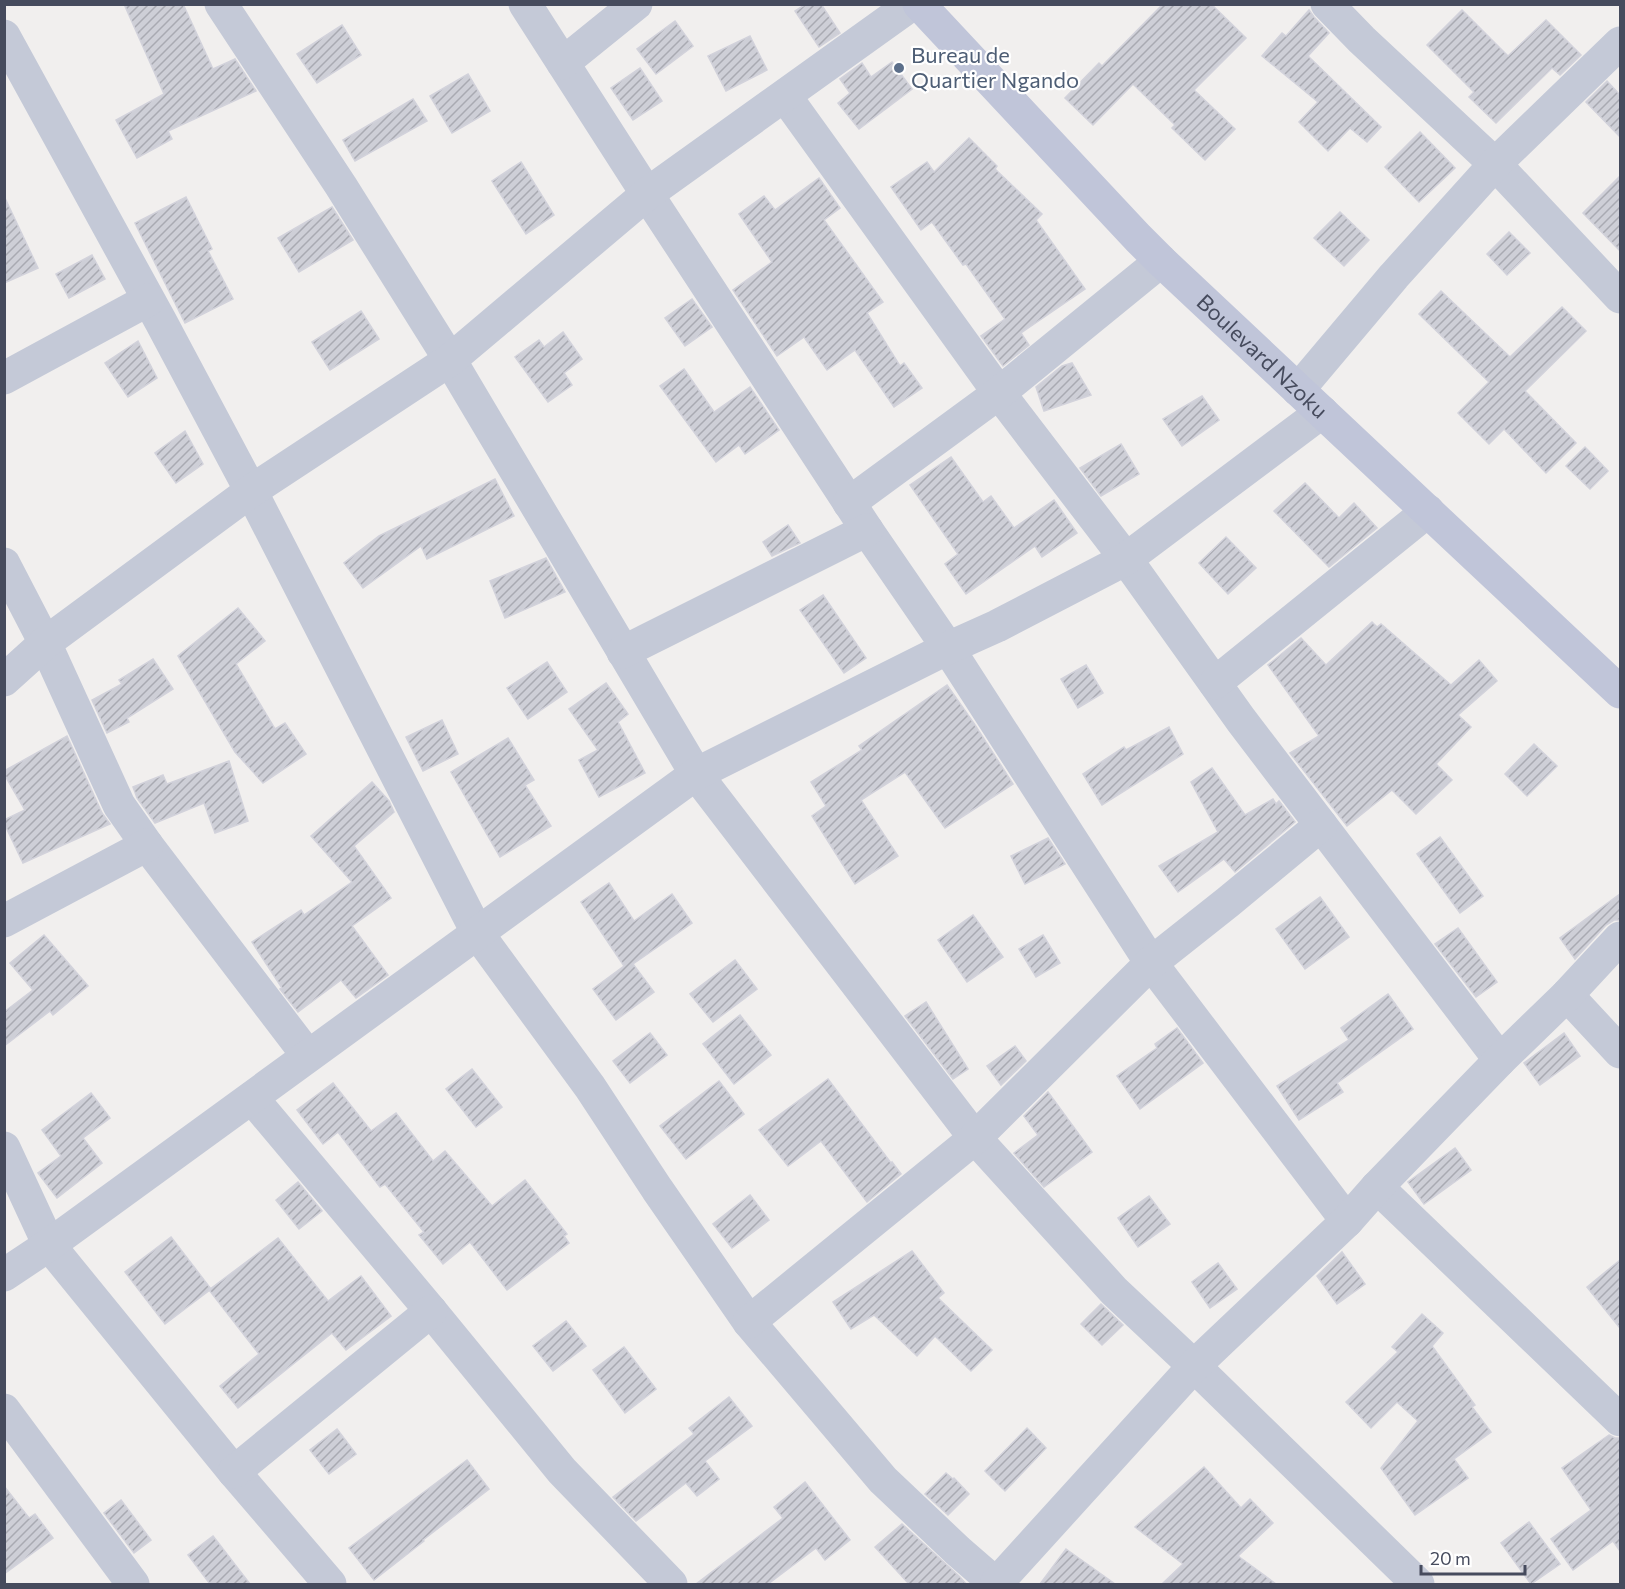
<svg xmlns="http://www.w3.org/2000/svg" width="1625" height="1589" font-family="Commissioner,sans-serif">
<style>
.building{fill:url(#building-hatch);stroke:#d2d2db;stroke-width:1.5}
.lines{fill:none;stroke-linecap:round;stroke-linejoin:round}
.street{stroke:#c4c9d7;stroke-width:33}
.secondary{stroke:#c0c5d9;stroke-width:33}
.service-dot{fill:#5c6f8a;stroke:#fff;stroke-width:2}
.labels{text-anchor:middle;stroke-width:4.5;stroke-linejoin:round;paint-order:stroke}
.service-label{font-size:22px;fill:#4e5e75;stroke:#fff;text-anchor:start}
.street-label{font-size:22px;fill:#464b5d;stroke:#fff}
</style>
<defs>
<pattern id="building-hatch" width="6" height="6" patternUnits="userSpaceOnUse" patternTransform="scale(1.5)"><rect width="6" height="6" fill="#cecfd7"/><path d="M-1 1l2-2M0 6l6-6M5 7l2-2" fill="none" stroke="#a9aab2"/></pattern>
</defs>
<rect width="100%" height="100%" fill="#f1efee"/>
<g class="building">
<polygon points="124,4 183,4 213,69 235,59 256,91 168,131 172,139 137,158 116,120 164,94"/>
<polygon points="806,4 821,4 840,33 819,47 795,11"/>
<polygon points="1163,4 1211,4 1246,38 1194,90 1235,129 1205,160 1172,128 1175,125 1133,84 1093,125 1065,98 1099,63 1102,66"/>
<polygon points="1309,10 1314,17 1329,33 1308,56 1381,127 1367,142 1350,128 1328,151 1299,122 1318,102 1262,56 1282,33 1286,36"/>
<polygon points="1462,10 1508,56 1546,20 1581,55 1560,75 1552,68 1496,123 1469,97 1474,92 1427,45"/>
<polygon points="675,21 693,46 656,74 637,49"/>
<polygon points="342,25 361,55 317,83 297,54"/>
<polygon points="750,36 767,70 726,91 708,56"/>
<polygon points="892,62 912,89 859,129 838,103 850,93 840,79 862,63 871,77"/>
<polygon points="640,68 662,101 633,120 611,88"/>
<polygon points="468,74 490,111 452,133 430,96"/>
<polygon points="1607,81 1620,95 1620,137 1586,102"/>
<polygon points="413,99 427,121 355,161 343,140"/>
<polygon points="1420,132 1455,168 1419,202 1385,167"/>
<polygon points="969,138 997,166 995,169 1042,214 1036,220 1085,289 1021,333 1029,345 1003,366 981,336 1005,319 966,264 963,265 932,222 921,230 891,187 927,162 934,172"/>
<polygon points="521,162 554,215 526,234 492,181"/>
<polygon points="1620,176 1620,251 1583,213"/>
<polygon points="819,178 840,208 824,220 883,302 867,313 900,366 904,363 922,388 894,407 855,350 827,370 804,337 777,356 733,290 772,262 739,214 764,196 775,210"/>
<polygon points="4,196 38,268 4,283"/>
<polygon points="186,197 212,249 208,251 233,299 185,323 135,223"/>
<polygon points="332,207 353,240 299,272 278,238"/>
<polygon points="1340,212 1369,240 1344,266 1314,238"/>
<polygon points="1509,232 1530,253 1507,275 1487,254"/>
<polygon points="92,255 105,279 69,298 56,274"/>
<polygon points="1441,291 1510,357 1562,307 1586,331 1525,391 1576,443 1546,473 1504,429 1489,444 1458,413 1489,382 1419,314"/>
<polygon points="692,299 712,327 685,346 665,318"/>
<polygon points="361,311 379,339 330,370 312,342"/>
<polygon points="563,332 582,359 564,373 572,385 548,402 515,357 539,340 544,347"/>
<polygon points="138,341 157,378 128,397 105,363"/>
<polygon points="1072,363 1091,395 1044,411 1036,387 1062,366"/>
<polygon points="684,369 714,412 750,387 779,430 745,454 739,445 716,462 660,386"/>
<polygon points="1202,396 1219,420 1182,446 1163,419"/>
<polygon points="185,431 203,464 176,483 155,453"/>
<polygon points="1121,444 1139,474 1101,496 1080,468"/>
<polygon points="1585,447 1608,471 1590,489 1566,466"/>
<polygon points="951,457 983,502 991,496 1014,528 1054,500 1077,533 1042,557 1035,546 966,594 945,564 958,554 910,485"/>
<polygon points="495,479 514,516 427,559 421,546 363,588 344,563 379,536"/>
<polygon points="1305,483 1339,518 1354,503 1377,528 1329,567 1274,511"/>
<polygon points="788,525 800,543 772,556 763,542"/>
<polygon points="1226,537 1256,568 1228,594 1199,563"/>
<polygon points="546,558 565,592 505,618 490,581"/>
<polygon points="823,595 866,658 844,673 800,610"/>
<polygon points="238,608 265,641 236,664 275,729 285,723 306,754 263,783 235,752 178,656"/>
<polygon points="1372,622 1377,627 1381,624 1451,685 1479,660 1497,681 1458,715 1471,727 1436,764 1452,780 1416,814 1392,790 1347,826 1290,753 1319,736 1268,665 1301,638 1326,665"/>
<polygon points="153,659 173,689 127,718 129,722 107,733 92,700 122,684 119,680"/>
<polygon points="547,662 567,692 528,719 507,688"/>
<polygon points="1086,665 1103,693 1078,708 1061,679"/>
<polygon points="606,683 628,714 618,722 645,773 599,797 579,760 598,750 569,709"/>
<polygon points="947,685 975,725 1013,784 945,828 905,772 861,800 898,856 855,884 812,816 826,806 811,782 862,750 859,746"/>
<polygon points="442,720 458,754 423,771 406,737"/>
<polygon points="1169,727 1183,754 1102,805 1083,774 1124,747 1126,750"/>
<polygon points="67,736 102,813 110,824 23,863 4,823 4,820 25,810 4,774 4,771"/>
<polygon points="508,738 534,780 525,785 551,826 500,857 451,772"/>
<polygon points="1534,744 1557,766 1527,796 1505,774"/>
<polygon points="229,761 248,821 215,833 204,803 155,823 137,798 133,787 163,775 167,784"/>
<polygon points="1212,768 1245,815 1273,799 1276,804 1279,801 1295,822 1235,872 1224,859 1178,892 1159,866 1218,832 1191,782"/>
<polygon points="372,782 389,801 394,812 354,846 391,898 352,926 388,975 356,998 341,980 298,1012 280,989 282,988 252,942 301,910 304,915 352,882 311,836"/>
<polygon points="1440,837 1483,896 1460,913 1417,854"/>
<polygon points="1048,838 1065,864 1025,884 1011,856"/>
<polygon points="609,883 634,921 672,894 692,923 633,964 654,992 616,1020 593,989 624,966 581,902"/>
<polygon points="1620,894 1620,920 1614,920 1606,925 1575,959 1560,938"/>
<polygon points="1320,897 1349,937 1305,969 1276,929"/>
<polygon points="973,915 1003,957 967,982 938,940"/>
<polygon points="1458,928 1497,982 1476,997 1435,944"/>
<polygon points="44,935 88,986 53,1015 50,1011 4,1046 4,1012 33,990 10,963"/>
<polygon points="1043,935 1060,963 1036,977 1019,949"/>
<polygon points="735,960 757,989 713,1022 690,994"/>
<polygon points="1388,994 1413,1029 1337,1083 1343,1092 1299,1120 1277,1086 1349,1040 1341,1028"/>
<polygon points="926,1002 968,1069 953,1079 905,1016"/>
<polygon points="740,1015 771,1055 734,1084 703,1044"/>
<polygon points="1177,1028 1203,1063 1140,1109 1117,1076 1157,1048 1155,1044"/>
<polygon points="650,1033 667,1055 630,1083 613,1061"/>
<polygon points="1564,1033 1580,1056 1540,1085 1524,1063"/>
<polygon points="1015,1046 1026,1061 1001,1085 987,1066"/>
<polygon points="472,1069 502,1107 476,1127 446,1089"/>
<polygon points="828,1079 891,1163 892,1162 901,1174 867,1202 821,1141 788,1166 759,1130"/>
<polygon points="719,1081 744,1114 686,1159 660,1126"/>
<polygon points="333,1083 371,1131 396,1113 433,1161 445,1151 492,1206 525,1180 567,1234 564,1236 569,1243 507,1290 470,1242 443,1264 419,1235 424,1232 385,1184 380,1187 338,1132 323,1144 297,1110"/>
<polygon points="1048,1092 1092,1152 1044,1187 1014,1153 1038,1135 1024,1116"/>
<polygon points="91,1093 110,1118 83,1138 102,1163 57,1198 38,1173 61,1156 42,1130"/>
<polygon points="1455,1148 1471,1170 1424,1204 1408,1182"/>
<polygon points="298,1182 322,1211 299,1229 276,1200"/>
<polygon points="750,1195 769,1220 732,1248 713,1224"/>
<polygon points="1149,1196 1170,1224 1138,1247 1118,1218"/>
<polygon points="171,1237 211,1289 165,1324 125,1272"/>
<polygon points="278,1238 328,1301 361,1276 391,1316 346,1350 332,1333 238,1408 220,1386 259,1354 209,1290"/>
<polygon points="912,1251 944,1293 938,1298 992,1350 971,1371 935,1336 917,1356 874,1315 851,1329 833,1302"/>
<polygon points="1342,1252 1365,1284 1337,1304 1317,1276"/>
<polygon points="1620,1260 1620,1328 1587,1287"/>
<polygon points="1218,1263 1237,1289 1210,1308 1192,1282"/>
<polygon points="1101,1304 1123,1325 1102,1345 1081,1324"/>
<polygon points="1422,1314 1443,1333 1432,1346 1475,1405 1472,1407 1491,1432 1454,1459 1468,1478 1415,1515 1381,1468 1418,1421 1397,1402 1371,1428 1346,1402 1398,1352 1392,1347"/>
<polygon points="566,1321 586,1346 553,1371 533,1346"/>
<polygon points="624,1347 656,1389 625,1413 593,1370"/>
<polygon points="729,1397 752,1426 705,1461 719,1479 697,1496 686,1483 636,1521 613,1497 694,1434 689,1428"/>
<polygon points="1027,1428 1046,1448 1005,1491 985,1471"/>
<polygon points="337,1429 356,1454 329,1474 310,1450"/>
<polygon points="1609,1435 1615,1438 1620,1438 1620,1551 1613,1541 1573,1570 1551,1539 1591,1510 1562,1468"/>
<polygon points="467,1460 489,1489 423,1540 424,1541 374,1580 349,1548"/>
<polygon points="1204,1467 1241,1508 1250,1499 1273,1523 1238,1556 1276,1584 1162,1584 1183,1564 1135,1527"/>
<polygon points="946,1473 953,1479 954,1478 969,1494 948,1515 925,1494"/>
<polygon points="805,1482 850,1540 825,1560 816,1548 768,1584 696,1584 783,1518 774,1507"/>
<polygon points="4,1486 29,1518 35,1514 53,1538 4,1574"/>
<polygon points="121,1500 151,1540 134,1553 104,1513"/>
<polygon points="1529,1522 1560,1564 1531,1584 1501,1543"/>
<polygon points="902,1524 960,1577 966,1584 909,1584 875,1547"/>
<polygon points="213,1536 250,1584 210,1584 188,1555"/>
<polygon points="1066,1549 1115,1584 1040,1584"/>
</g>
<g class="lines">
<g class="street">
<polyline points="221,4 341,186 450,360 696,774 975,1138 1114,1291 1194,1366 1418,1584"/>
<polyline points="525,4 647,194 867,530 948,648 1151,963 1347,1221"/>
<polyline points="1327,4 1362,40 1495,164 1620,297"/>
<polyline points="4,36 161,322 251,491 478,934 590,1087 657,1189 749,1322 883,1480 958,1551 996,1584"/>
<polyline points="563,63 636,4"/>
<polyline points="785,96 999,393 1126,559 1241,720 1500,1060"/>
<polyline points="4,378 148,300"/>
<polyline points="1298,390 1394,276 1495,164 1620,43"/>
<polyline points="849,503 999,393 1161,261"/>
<polyline points="4,564 45,643 119,805 147,845 308,1056"/>
<polyline points="623,652 867,530"/>
<polyline points="4,680 45,643 251,491 450,360 647,194 912,4"/>
<polyline points="1215,683 1428,511"/>
<polyline points="4,921 147,845"/>
<polyline points="1567,995 1620,1052"/>
<polyline points="252,1098 431,1311 562,1471 671,1584"/>
<polyline points="4,1148 49,1245 234,1472 330,1584"/>
<polyline points="1377,1187 1620,1420"/>
<polyline points="4,1275 49,1245 696,774 948,648 997,626 1126,559 1322,412"/>
<polyline points="749,1322 975,1138 1151,963 1228,902 1321,825"/>
<polyline points="4,1410 133,1584"/>
<polyline points="234,1472 431,1311"/>
<polyline points="996,1584 1194,1366 1347,1221 1377,1187 1500,1060 1567,995 1620,938"/>
</g>
<path class="secondary" id="s1" d="M919,4L1138,238L1161,261L1620,692"/>
</g>
<circle class="service-dot" cx="899" cy="68" r="6"/>
<g class="labels">
<g class="service-label">
<text x="911" y="63">Bureau de<tspan x="911" dy="25">Quartier Ngando</tspan></text>
</g>
<g class="street-label">
<text dy="8" stroke="none"><textPath href="#s1" startOffset="492">Boulevard Nzoku</textPath></text>
</g>
</g>
<rect width="1625" height="1589" fill="none" stroke="#464b5d" stroke-width="12"/>
<path d="M1421 1565v9h104v-9" fill="none" stroke="#464b5d" stroke-width="3"/>
<text x="1430" y="1565" font-size="18" fill="#464b5d" stroke="#ffffff" stroke-width="4.5" paint-order="stroke">20 m</text>
</svg>
